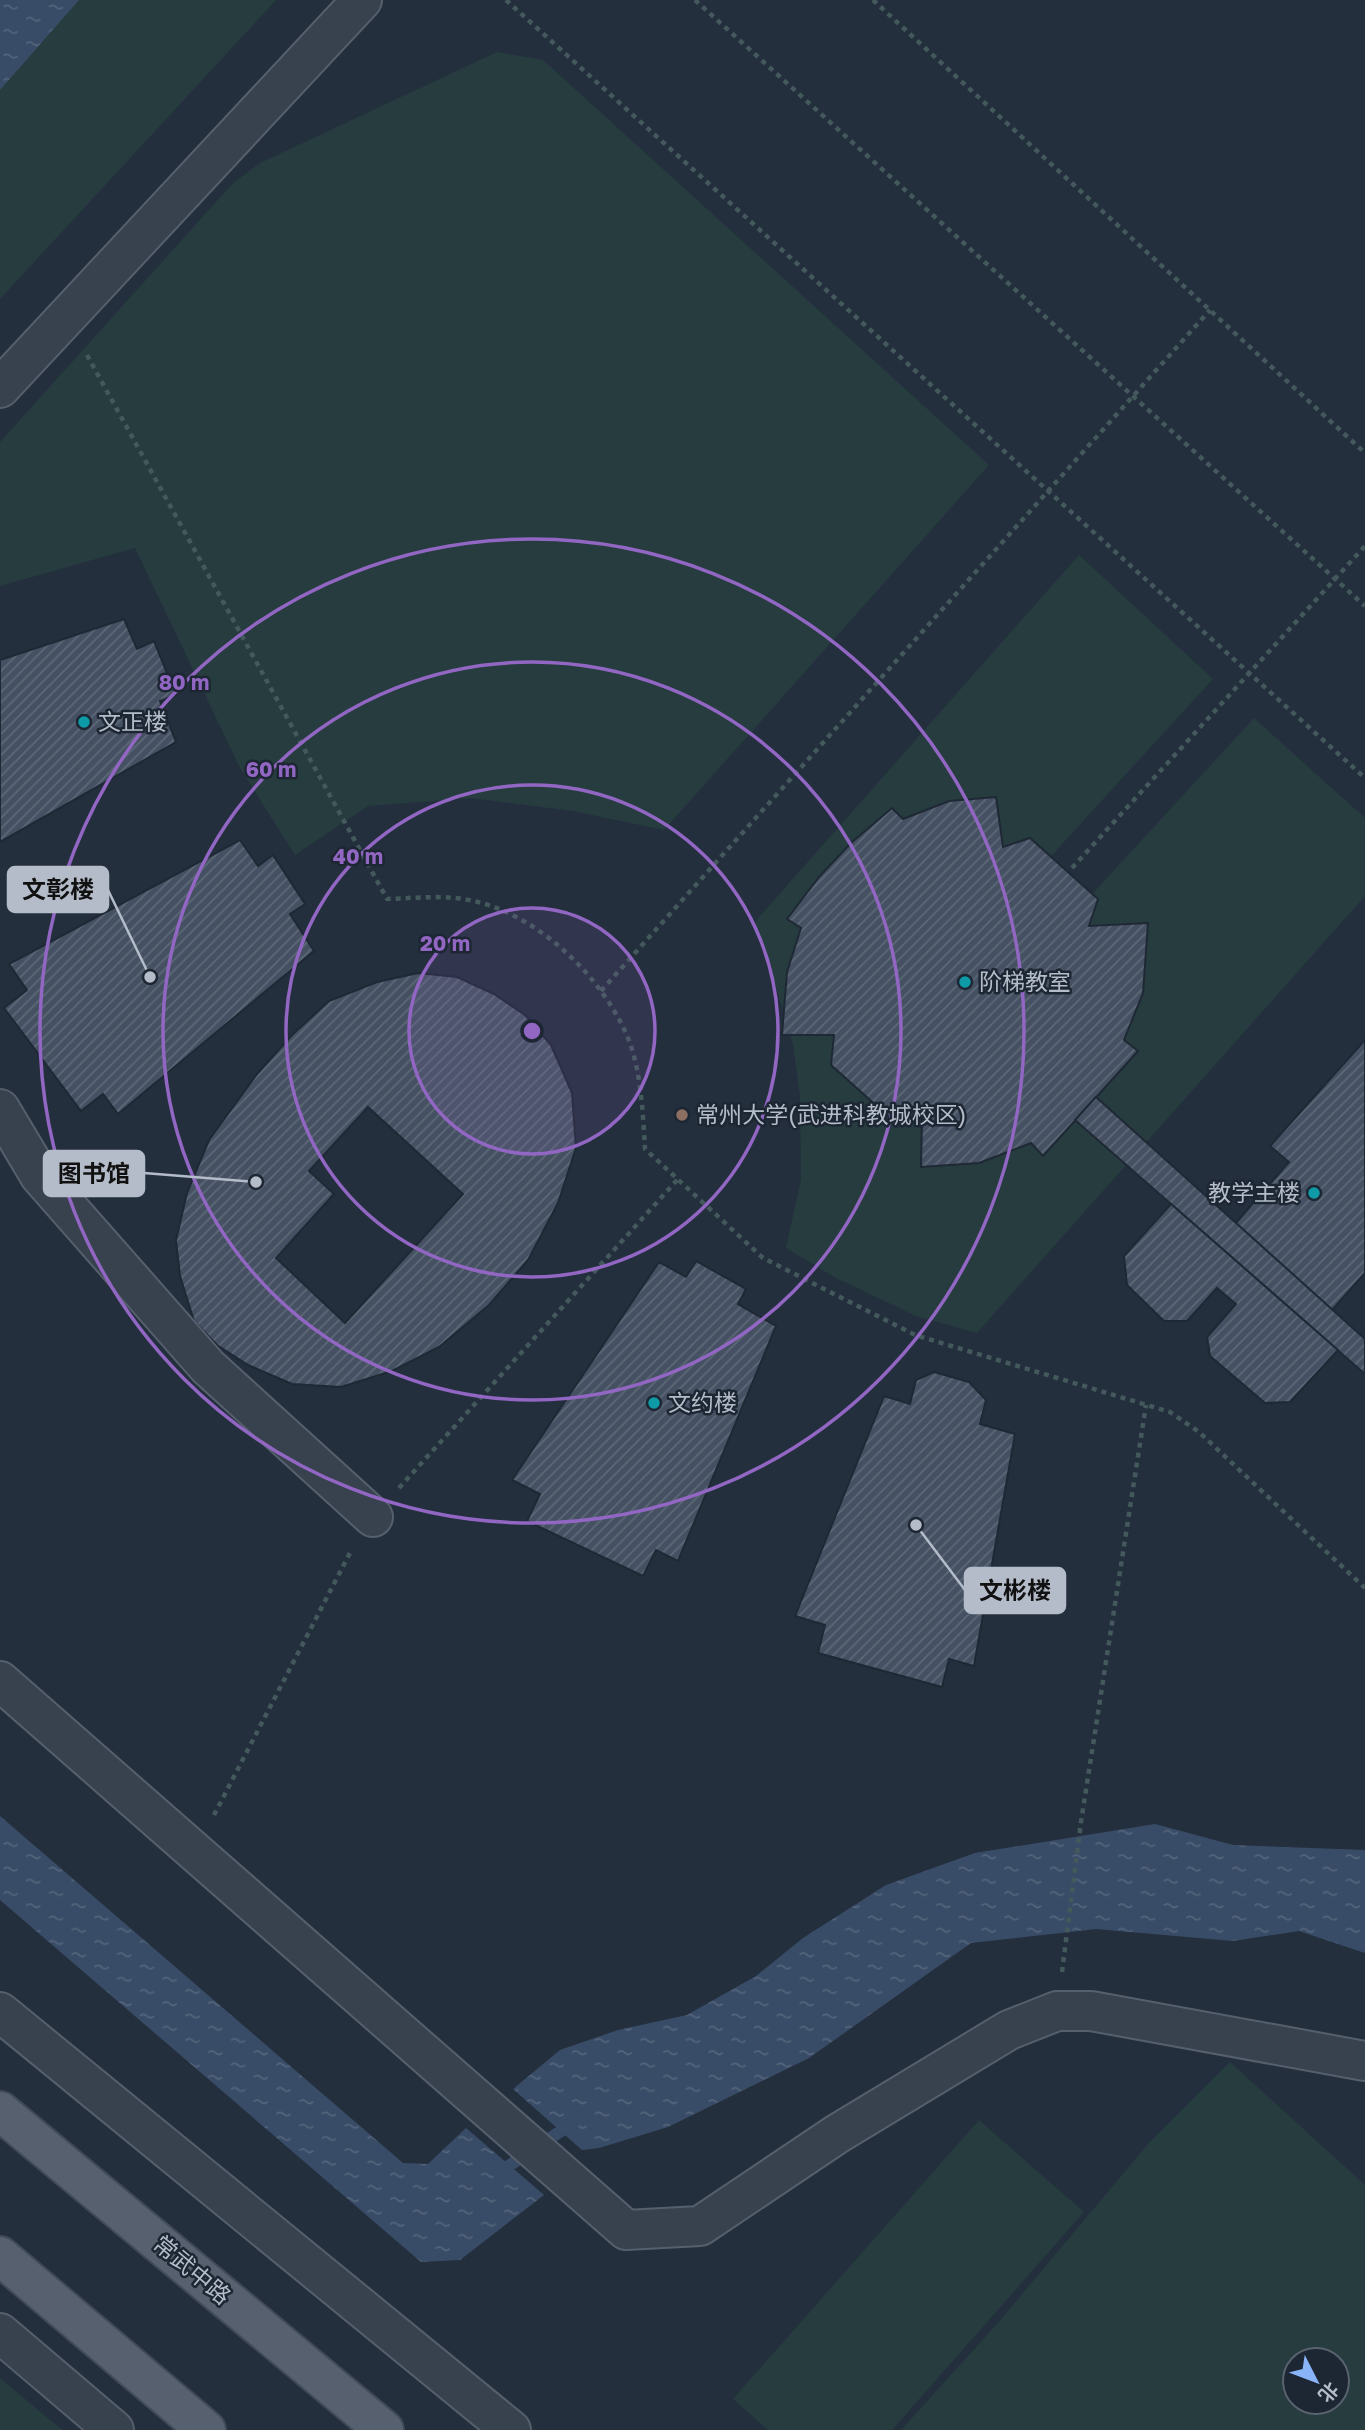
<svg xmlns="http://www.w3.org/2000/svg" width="1365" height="2430" font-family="'Golos Text','Noto Sans SC',sans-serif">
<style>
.park{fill:#263c3f;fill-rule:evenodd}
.water{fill:url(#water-ripples)}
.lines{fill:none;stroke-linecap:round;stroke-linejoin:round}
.stream{stroke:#394c67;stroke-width:12}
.building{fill:url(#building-hatch);stroke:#1f2835;stroke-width:2;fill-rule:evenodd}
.minor-casing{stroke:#565f6c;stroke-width:42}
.major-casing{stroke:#414a57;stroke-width:42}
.path{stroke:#44595c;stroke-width:4.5;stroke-dasharray:5 5;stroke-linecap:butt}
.minor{stroke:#38414e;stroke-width:38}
.major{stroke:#56606e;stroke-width:38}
.ring{fill:none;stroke:#9266c3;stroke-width:3.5}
.culture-dot{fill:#0f9aa8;stroke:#1d2633;stroke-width:2.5}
.education-dot{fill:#8d6e63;stroke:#1d2633;stroke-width:2.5}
.labels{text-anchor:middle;stroke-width:5;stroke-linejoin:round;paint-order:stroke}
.poi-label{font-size:23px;fill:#b4bcc9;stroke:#1d2633;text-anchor:start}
.street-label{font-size:23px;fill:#b4bcc9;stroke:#1d2633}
.centre{fill:#9266c3;stroke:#1d2633;stroke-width:3.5}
.ring-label{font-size:21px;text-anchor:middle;font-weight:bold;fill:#9266c3;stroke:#1d2633;stroke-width:5;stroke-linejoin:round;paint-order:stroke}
.leader{fill:none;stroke:#b4bcc9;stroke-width:2.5}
.callout-dot{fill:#b4bcc9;stroke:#1d2633;stroke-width:2.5}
.callout{fill:#b4bcc9;stroke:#b4bcc9;stroke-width:2.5}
.callout-label{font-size:24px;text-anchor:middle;font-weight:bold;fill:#111}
</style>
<defs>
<pattern id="water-ripples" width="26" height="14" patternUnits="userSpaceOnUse" patternTransform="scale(1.75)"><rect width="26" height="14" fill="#394c67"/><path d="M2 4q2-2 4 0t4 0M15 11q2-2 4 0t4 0" fill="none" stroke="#53647b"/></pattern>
<pattern id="building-hatch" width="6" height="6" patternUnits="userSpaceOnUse" patternTransform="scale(1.75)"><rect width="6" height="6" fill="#455162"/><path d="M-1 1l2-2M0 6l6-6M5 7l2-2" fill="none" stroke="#5d6877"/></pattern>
</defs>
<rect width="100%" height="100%" fill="#242f3e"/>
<g class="park">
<polygon points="0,0 276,0 0,299"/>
<polygon points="497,52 543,60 989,465 664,830 573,811 470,798 368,806 295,855 240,768 135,548 0,586 0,442 233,183 260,163"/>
<polygon points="1079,555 1213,679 1042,866 1083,904 1254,718 1365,818 1365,896 977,1333 916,1316 836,1278 786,1248 801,1179 800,1097 793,1044 770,967 753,924"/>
<path d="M1230,2062L1365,2185V2430H901L997,2324L1148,2144ZM1295,2360H1337V2402H1295Z"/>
<polygon points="979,2120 1084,2212 892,2430 768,2430 733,2399"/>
<polygon points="0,2378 62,2430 0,2430"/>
</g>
<g class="water">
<polygon points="0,0 79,0 0,90"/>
<polygon points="0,1816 403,2163 428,2164 466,2128 544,2195 460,2260 421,2262 0,1900"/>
<polygon points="1155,1824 1233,1845 1365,1850 1365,1953 1299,1931 1233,1941 1096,1929 971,1943 809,2058 668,2127 599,2148 582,2150 513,2089 560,2050 618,2030 687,2015 756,1976 803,1938 886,1885 975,1853"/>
</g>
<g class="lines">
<polyline class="stream" points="498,2173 573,2123"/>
</g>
<g class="building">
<polygon points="124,619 137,649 154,641 176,695 160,701 176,742 0,842 0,660"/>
<polygon points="996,797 1003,847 1030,838 1098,899 1089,926 1148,923 1143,993 1124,1040 1138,1051 1043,1156 1031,1143 979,1163 921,1167 922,1118 898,1125 831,1065 834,1035 782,1035 787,972 801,928 787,919 819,877 851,843 892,808 903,819 949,801"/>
<polygon points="240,840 258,866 273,855 305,904 290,914 314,951 118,1114 103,1094 81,1111 4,1008 27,990 9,964"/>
<path d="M418,973L457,977L494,994L525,1015L551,1045L572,1093L576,1148L558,1203L528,1260L489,1305L439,1347L392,1371L341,1387L292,1384L248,1365L217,1345L194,1321L180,1276L176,1240L187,1193L209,1140L257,1074L292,1035L329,1001L377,982ZM368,1107L463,1194L345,1323L276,1258L334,1194L309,1171Z"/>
<polygon points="1365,1040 1365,1273 1332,1310 1235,1224 1289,1162 1270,1146"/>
<polygon points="1096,1097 1365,1339 1365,1374 1075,1120"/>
<polygon points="1171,1204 1338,1350 1290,1402 1265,1403 1210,1356 1207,1337 1236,1304 1217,1288 1187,1321 1164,1321 1127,1285 1124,1256"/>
<polygon points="696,1261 746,1289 738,1304 776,1326 678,1561 656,1550 643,1576 527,1521 540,1494 512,1480 659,1262 686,1277"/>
<polygon points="934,1372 969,1382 986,1400 980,1424 1015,1434 974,1666 949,1659 942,1687 818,1653 825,1625 795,1616 884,1396 910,1404 916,1380"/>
</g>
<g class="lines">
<defs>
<g id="minor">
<polyline points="0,388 362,0"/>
<polyline points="0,1109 40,1176 208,1367 373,1517"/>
<polyline points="0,1681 626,2230 700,2226 837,2134 1009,2030 1057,2011 1091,2011 1365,2061"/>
<polyline points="0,2012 511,2430"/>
<polyline points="0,2333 114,2430"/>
</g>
<g id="major">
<polyline points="0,2111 384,2430"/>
<polyline points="0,2256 206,2430"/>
</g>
</defs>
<use href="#minor" class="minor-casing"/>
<use href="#major" class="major-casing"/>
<g class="path">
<polyline points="506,0 1365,778"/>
<polyline points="695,0 1365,606"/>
<polyline points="873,0 1365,453"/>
<path d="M87,355L387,899C417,898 448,894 478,902C541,918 603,978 628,1038C641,1070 643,1114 645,1149L763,1258L915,1335L1170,1412L1199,1432L1365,1588"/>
<polyline points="1072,868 1365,546"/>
<polyline points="601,991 1210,310"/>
<polyline points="399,1488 678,1179"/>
<polyline points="214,1815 352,1549"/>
<polyline points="1062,1972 1081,1822 1146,1405"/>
</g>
<use href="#minor" class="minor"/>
<use href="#major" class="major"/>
</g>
<circle cx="532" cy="1031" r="123" fill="#9266c3" fill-opacity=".12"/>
<g class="ring">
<circle cx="532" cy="1031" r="123"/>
<circle cx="532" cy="1031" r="246"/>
<circle cx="532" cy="1031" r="369"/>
<circle cx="532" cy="1031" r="492"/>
</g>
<g class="culture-dot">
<circle cx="84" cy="722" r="7"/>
<circle cx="965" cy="982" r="7"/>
<circle cx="1314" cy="1193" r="7"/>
<circle cx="654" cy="1403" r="7"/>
</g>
<circle class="education-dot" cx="682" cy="1115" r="7"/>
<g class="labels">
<g class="poi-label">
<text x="98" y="730">文正楼</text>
<text x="979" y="990">阶梯教室</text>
<text x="696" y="1123">常州大学(武进科教城校区)</text>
<text x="1300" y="1201" text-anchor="end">教学主楼</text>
<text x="668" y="1411">文约楼</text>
</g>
<g class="street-label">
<text transform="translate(192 2270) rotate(40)" y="8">常武中路</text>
</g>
</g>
<circle cx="532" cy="1031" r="10" class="centre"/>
<g class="ring-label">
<text x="184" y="690">80 m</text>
<text x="271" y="777">60 m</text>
<text x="358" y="864">40 m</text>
<text x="445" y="951">20 m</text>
</g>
<path class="leader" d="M150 977L108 890M256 1182L144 1173M916 1525L965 1590"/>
<g class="callout-dot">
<circle cx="150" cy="977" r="7"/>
<circle cx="256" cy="1182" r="7"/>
<circle cx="916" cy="1525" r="7"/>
</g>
<g class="callout">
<rect x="8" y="867" width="100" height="45" rx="7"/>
<rect x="44" y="1151" width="100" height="45" rx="7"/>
<rect x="965" y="1568" width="100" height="45" rx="7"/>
</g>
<g class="callout-label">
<text x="58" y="898">文彰楼</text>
<text x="94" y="1182">图书馆</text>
<text x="1015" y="1599">文彬楼</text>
</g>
<g transform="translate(1316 2381) rotate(132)"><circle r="33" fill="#1d2633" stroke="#59626f" stroke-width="2"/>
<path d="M0-5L12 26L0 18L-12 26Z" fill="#8ab4f8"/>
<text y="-10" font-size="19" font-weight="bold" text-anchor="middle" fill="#b4bcc9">北</text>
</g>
</svg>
